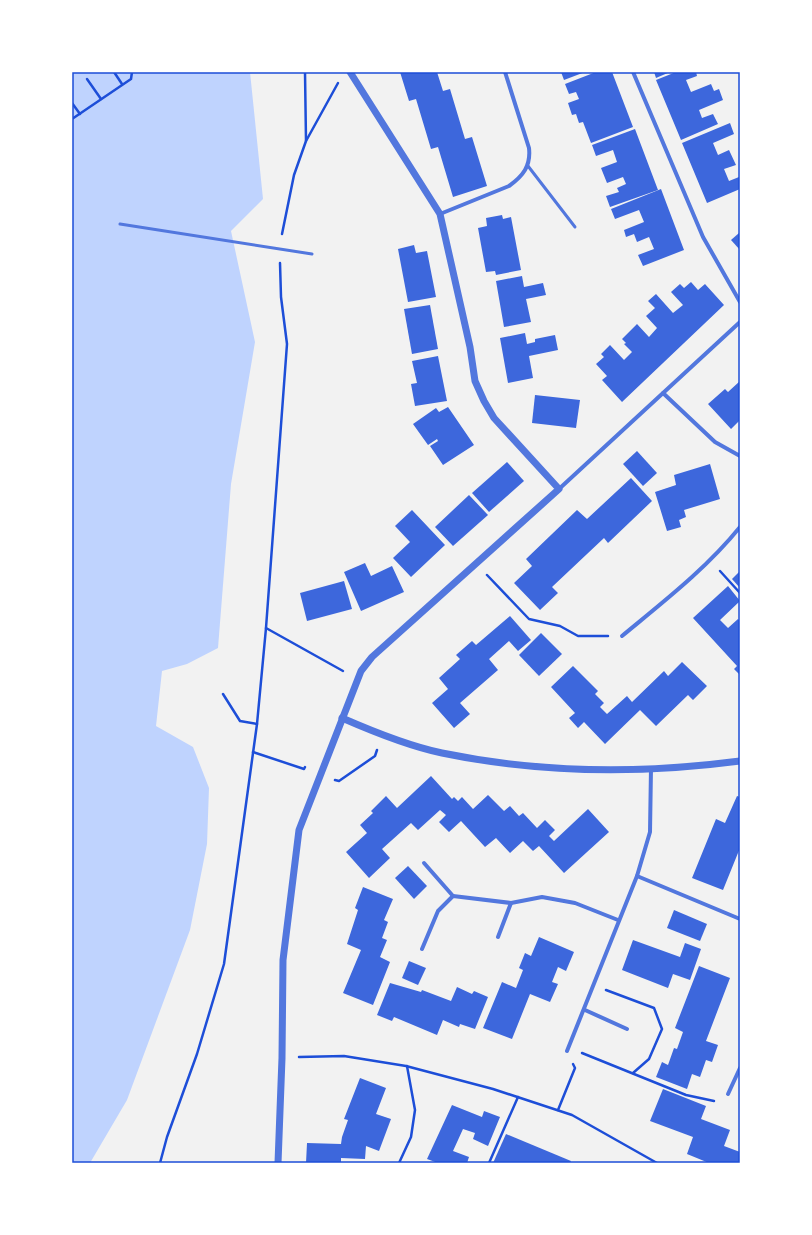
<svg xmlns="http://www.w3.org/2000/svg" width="812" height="1235" font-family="'Exo 2',sans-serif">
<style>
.water{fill:#bfd3fe}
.building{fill:#3d67dc}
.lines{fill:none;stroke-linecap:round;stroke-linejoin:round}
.path{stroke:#1d4ed8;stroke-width:2.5}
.service{stroke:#5277de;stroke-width:3}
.minor{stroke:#5277de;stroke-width:4}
.tertiary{stroke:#5277de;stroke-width:7}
.neatline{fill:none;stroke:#1d4ed8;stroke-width:1.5}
</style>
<rect width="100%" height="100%" fill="#f2f2f2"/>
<polygon class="water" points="72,72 250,72 263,199 231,231 255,342 231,484 218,648 187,664 162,671 156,726 193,747 209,788 207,844 190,930 127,1100 90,1163 72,1163"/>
<g class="building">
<polygon points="400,72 437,72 443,91 450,89 465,139 472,137 487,186 453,197 438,147 431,149 416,99 409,101"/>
<polygon points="561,72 585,72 564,80"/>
<polygon points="596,72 612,72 633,127 591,143 583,122 579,123 576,114 572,115 568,103 579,99 576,92 569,94 565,84"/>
<polygon points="654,72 670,72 656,78"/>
<polygon points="676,72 696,72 697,76 686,80 691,92 711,84 714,91 719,89 723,100 699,110 702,118 713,114 718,124 681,140 656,80"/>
<polygon points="730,123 734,134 713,143 718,155 729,150 736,165 724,169 729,181 739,177 740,189 707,203 682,143"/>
<polygon points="635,129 658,190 610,207 606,196 619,192 617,188 626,184 623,177 607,183 601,168 617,162 613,150 596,156 592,145"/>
<polygon points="661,189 684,250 643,266 638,255 654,249 649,237 637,242 634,234 626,237 624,230 644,222 639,210 615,219 611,209"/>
<polygon points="502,215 503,219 511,217 521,270 496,275 495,271 486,272 478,228 487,226 486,218"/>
<polygon points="739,233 740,234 740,250 731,240"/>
<polygon points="414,245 416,253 427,251 436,297 408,302 398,249"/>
<polygon points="522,276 524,287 543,283 546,295 526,299 531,322 504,327 496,281"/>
<polygon points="691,282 698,290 705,284 724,305 622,402 602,380 607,376 596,364 604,357 601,354 610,345 624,360 632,352 624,344 626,343 622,339 637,324 649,337 657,328 646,316 655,308 648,301 656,294 673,313 683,305 671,292 680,284 684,288"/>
<polygon points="430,305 438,349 412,354 404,309"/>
<polygon points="525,333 527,344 535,342 535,339 555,335 558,350 529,356 533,378 508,383 500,338"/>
<polygon points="438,356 447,401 415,406 411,384 417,383 412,361"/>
<polygon points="740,381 740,420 731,429 708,404 725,389 728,392"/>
<polygon points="535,395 580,400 576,428 532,423"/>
<polygon points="448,407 474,445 443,465 430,446 438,441 437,439 428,445 413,424 436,408 439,412"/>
<polygon points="637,451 657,473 643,486 623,464"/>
<polygon points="507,462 524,481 489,512 472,493"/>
<polygon points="710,464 720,499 684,510 686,517 679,520 681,527 667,531 655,492 676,485 674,475"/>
<polygon points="631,478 652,501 608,543 604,538 552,587 558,593 540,610 514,583 532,566 526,559 577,510 587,519"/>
<polygon points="469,495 488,515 453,546 435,527"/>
<polygon points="412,510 445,545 411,577 393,558 410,542 395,526"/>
<polygon points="365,563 371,576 392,566 404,592 361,611 344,572"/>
<polygon points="740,571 740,588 732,579"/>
<polygon points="344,581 352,609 307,621 300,593"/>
<polygon points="728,586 740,601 720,620 728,628 738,619 740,621 740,675 734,669 737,666 693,618"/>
<polygon points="510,616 531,640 518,651 509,641 489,659 498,670 460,703 470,714 454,728 432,703 448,689 439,678 460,659 456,655 472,641 476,645"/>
<polygon points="541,633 562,654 539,676 519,655"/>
<polygon points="682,662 707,686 693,700 688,695 656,726 640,710 605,744 584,722 578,728 569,718 575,713 551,687 573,666 598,691 595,694 604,703 600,707 607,714 627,696 632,702 664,671 668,676"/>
<polygon points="431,776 452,799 454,797 458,801 462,797 473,809 488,795 504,811 510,806 519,816 523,813 537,828 545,820 555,830 549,836 554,841 588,809 609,832 564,873 539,846 533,851 523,841 510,853 496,838 485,847 461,821 449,832 439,822 446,815 440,810 418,830 411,823 382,849 390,858 369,878 346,852 367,833 360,825 373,813 371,811 386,796 397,808"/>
<polygon points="737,796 740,797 740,848 723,890 692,878 716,819 725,823"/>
<polygon points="408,866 427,886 414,899 395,878"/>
<polygon points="363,887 393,899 384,920 388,922 382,938 387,940 380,957 390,962 373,1005 343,993 361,950 347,944 358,910 355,908"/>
<polygon points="674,910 707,924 700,941 667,928"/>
<polygon points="539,937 574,952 566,971 558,967 552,982 558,984 550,1002 530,994 512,1039 483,1028 502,982 516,988 523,970 519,968 525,953 531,956"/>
<polygon points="633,940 680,957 685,943 701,949 690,980 673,974 668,988 622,970"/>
<polygon points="409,961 426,968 418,985 402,978"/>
<polygon points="699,966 730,978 706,1041 718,1045 712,1062 706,1060 700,1077 692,1074 687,1089 656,1077 662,1062 668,1065 674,1048 677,1049 683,1032 675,1028"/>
<polygon points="390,983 421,992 422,990 451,1001 457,987 472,994 474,991 488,997 475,1029 460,1024 459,1027 443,1020 437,1035 394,1017 392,1021 377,1015"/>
<polygon points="360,1078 386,1088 376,1114 391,1119 379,1151 366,1146 365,1159 341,1158 341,1163 306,1163 307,1143 341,1144 342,1137 348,1120 344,1119"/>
<polygon points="663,1089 706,1106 701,1119 730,1130 724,1146 740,1152 740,1163 709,1163 687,1154 693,1137 650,1121"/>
<polygon points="452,1105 482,1117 484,1111 500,1117 488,1146 473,1139 475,1133 463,1129 453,1151 469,1157 467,1163 438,1163 427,1159"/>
<polygon points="506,1134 571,1161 570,1163 493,1163"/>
</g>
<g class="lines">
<g class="path">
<polyline points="114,72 122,84"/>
<polyline points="305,72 306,141"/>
<polyline points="87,79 101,99"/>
<polyline points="72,103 80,114"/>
<polyline points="72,119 131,79 132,72"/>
<polyline points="282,234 294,175 306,141 338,83"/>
<polyline points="720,571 740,593"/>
<polyline points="487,575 529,619 560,626 578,636 608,636"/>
<polyline points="266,628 343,671"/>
<polyline points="223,694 240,721 257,724"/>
<polyline points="253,752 304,769 305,767"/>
<polyline points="335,780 339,781 375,756 377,750"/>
<polyline points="606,990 654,1008 662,1029 649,1059 633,1073"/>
<polyline points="582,1053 686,1095 714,1101"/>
<polyline points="299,1057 344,1056 406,1066 493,1089 572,1115 657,1163"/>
<polyline points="558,1110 575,1068 573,1064"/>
<polyline points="160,1163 167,1137 197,1054 224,964 257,724 266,628 287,344 281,297 280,263"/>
<polyline points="399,1163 411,1137 415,1110 407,1066"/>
<polyline points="489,1163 518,1097"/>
</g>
<g class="service">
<polyline points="528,166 575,227"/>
<polyline points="120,224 312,254"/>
</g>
<g class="minor">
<polyline points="633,72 703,237 740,302"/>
<path d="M440,214L509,186C523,176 531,166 529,148L505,72"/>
<polyline points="663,393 715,442 740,456"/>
<polyline points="559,489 740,322"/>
<path d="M622,636C663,602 706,569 740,527"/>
<polyline points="424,863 453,896"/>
<polyline points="637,876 740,919"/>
<polyline points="498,937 511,903"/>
<polyline points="422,949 438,911 453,896 511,903 542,897 575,903 618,920"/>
<polyline points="585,1010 627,1029"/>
<polyline points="567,1051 637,876 650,832 651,768"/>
<polyline points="728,1094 740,1068"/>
</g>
<g class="tertiary">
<path d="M342,718C374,732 408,746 442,753C539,773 642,774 740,761"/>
<polyline points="278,1163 282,1058 283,960 299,830 361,671 372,657 559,489 494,418 484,401 475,381 470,347 440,214 350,72"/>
</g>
</g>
<rect width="812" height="1235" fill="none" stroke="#ffffff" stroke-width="146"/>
<rect x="73" y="73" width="666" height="1089" class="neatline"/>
</svg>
